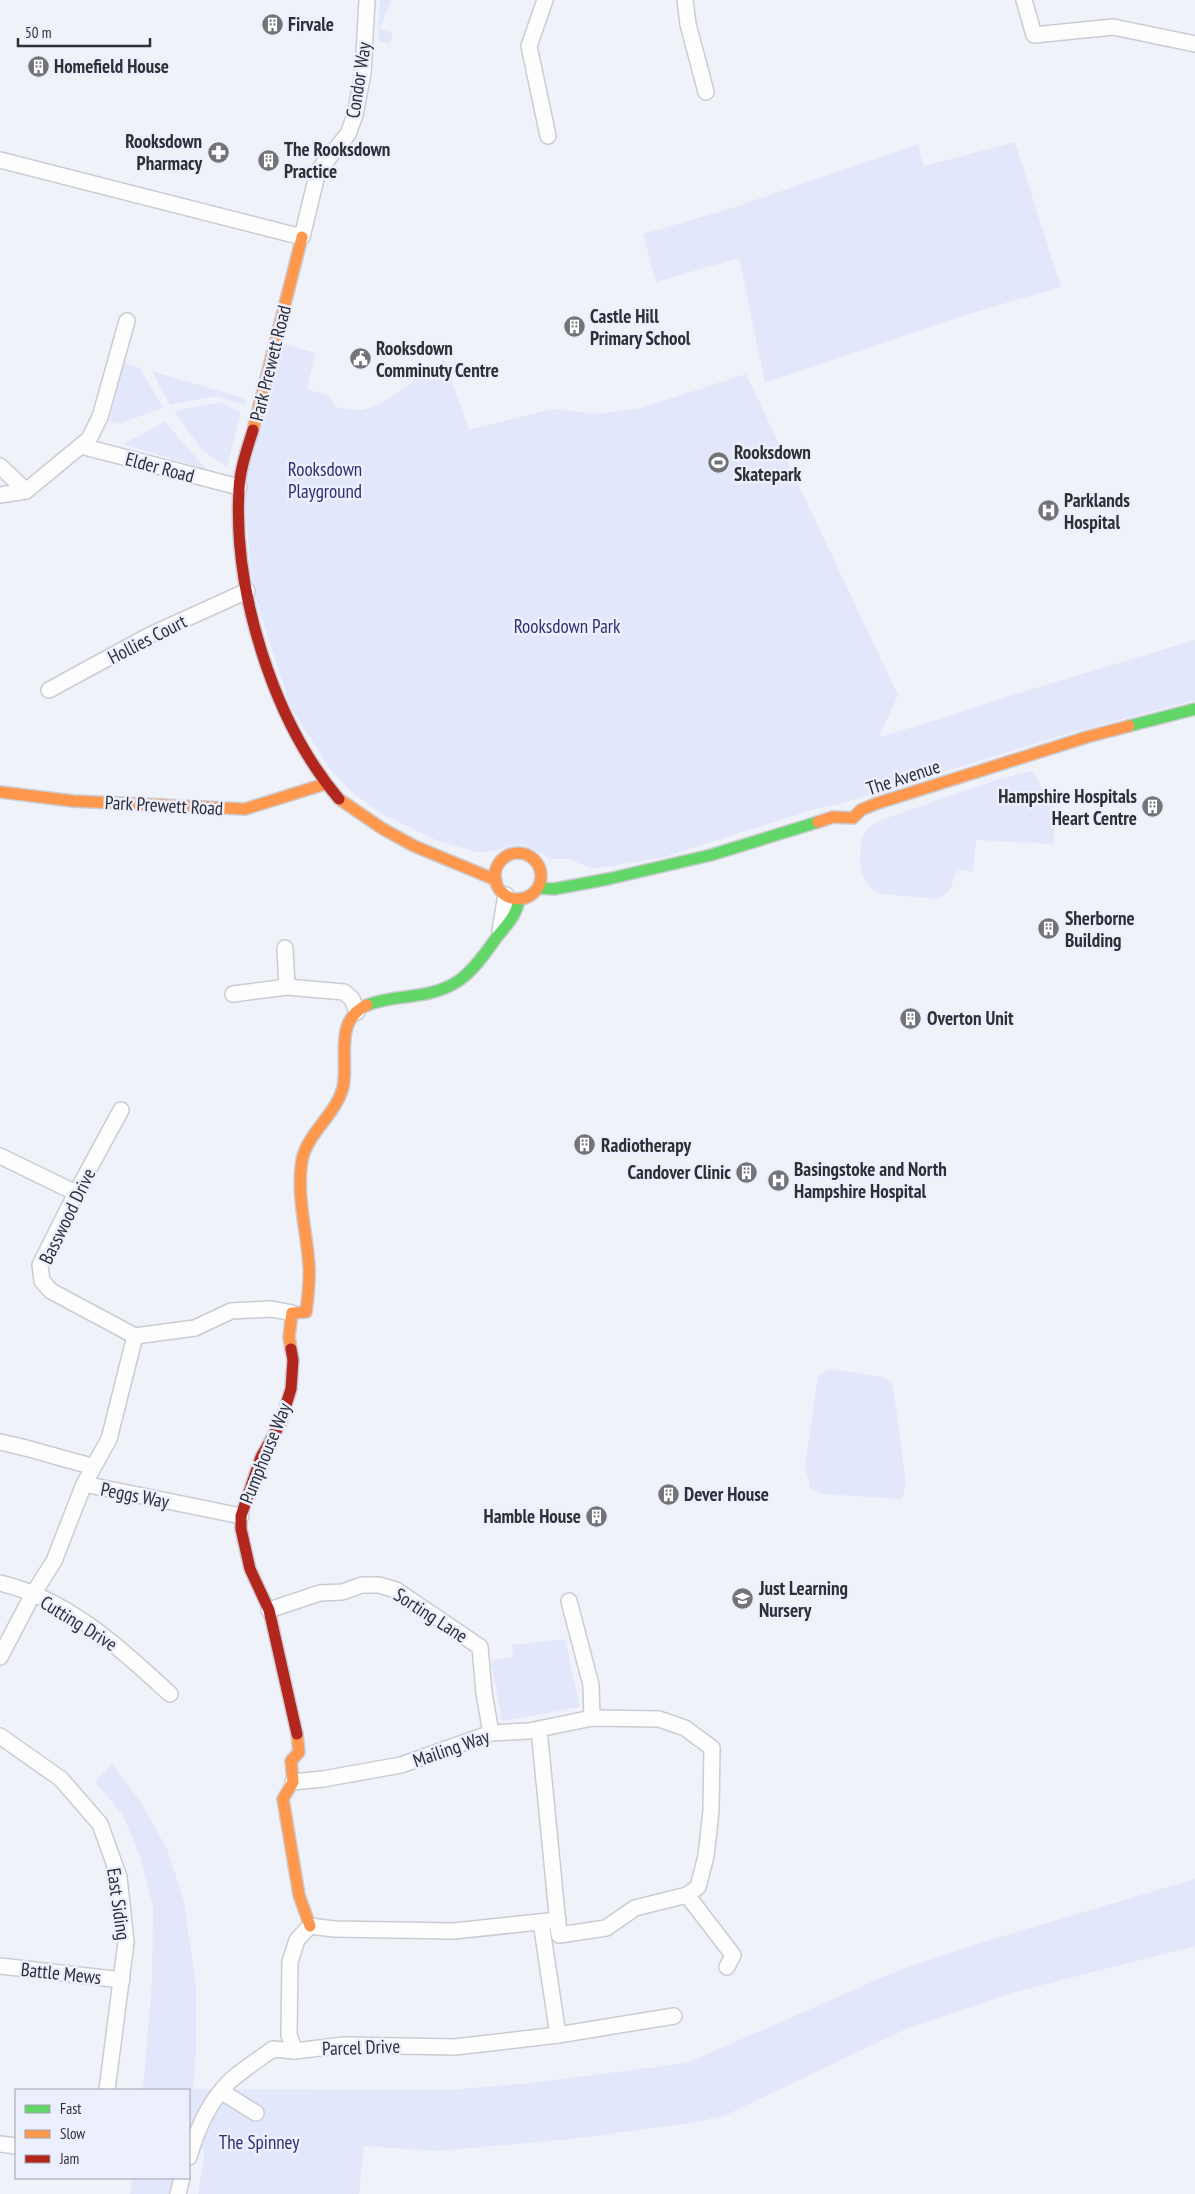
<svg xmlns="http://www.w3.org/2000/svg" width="1195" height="2194" font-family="'PT Sans Narrow',sans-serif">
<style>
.green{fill:#e3e7fb}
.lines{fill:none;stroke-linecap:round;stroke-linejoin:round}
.street-casing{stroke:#cbccd3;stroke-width:18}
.fast-casing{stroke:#cbccd3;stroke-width:14}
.slow-casing{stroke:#cbccd3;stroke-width:14}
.jam-casing{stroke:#cbccd3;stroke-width:14}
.street{stroke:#fdfdfe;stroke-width:15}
.fast{stroke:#63d668;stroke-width:11}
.slow{stroke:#ff974d;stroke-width:11}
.jam{stroke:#b3261e;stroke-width:11}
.labels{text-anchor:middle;stroke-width:5;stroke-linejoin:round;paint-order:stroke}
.poi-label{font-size:19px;font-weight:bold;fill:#2e3036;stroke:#eceffd;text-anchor:start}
.street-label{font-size:19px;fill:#2e3036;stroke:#eceffd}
.park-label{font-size:19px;fill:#2c2f6e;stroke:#eceffd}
</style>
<rect width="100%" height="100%" fill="#f0f2f9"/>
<g class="green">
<polygon points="380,0 391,0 380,29 393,33 390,43 380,42 378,34"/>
<polygon points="1015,142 1061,287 962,316 765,383 739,258 656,282 643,234 729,209 918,144 924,166"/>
<path d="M280,343L315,353L307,389L330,396L335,407C343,408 353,411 362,410C384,407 424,372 444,359L469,430L553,409L596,414L641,408L746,374L898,695L879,737L940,719L1009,696L1195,640V700L1063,735L839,804L812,810L661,858L593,869L569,859H551L525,845H513L490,852H478L440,842L382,814L354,794L330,769L291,708L253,591L243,487Z"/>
<polygon points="123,362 140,368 163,408 118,424 109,422"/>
<polygon points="152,371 246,399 244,405 216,396 170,405"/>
<polygon points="219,402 241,412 227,467 202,450 174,411"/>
<polygon points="165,422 206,469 123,444"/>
<polygon points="1032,771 1056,811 1053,844 976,840 973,872 957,869 950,890 938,899 880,894 869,887 862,875 860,862 861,841 867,829 878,821 996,780"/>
<polygon points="828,1369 884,1377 893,1386 906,1483 902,1499 821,1494 810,1488 805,1466 818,1376"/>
<polygon points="565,1639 580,1707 502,1721 491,1661 513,1657 512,1645"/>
<polygon points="112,1764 142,1804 167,1849 184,1901 196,1986 196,2053 193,2089 448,2090 530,2083 687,2063 897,1971 977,1944 1195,1879 1195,1946 1011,1993 904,2030 726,2115 698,2122 572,2139 436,2151 364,2146 359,2194 198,2194 205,2150 189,2147 189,2090 143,2090 152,1980 153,1906 140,1857 123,1815 95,1782"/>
<polygon points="133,2178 176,2178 171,2194 130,2194"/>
</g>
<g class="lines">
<defs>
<g id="street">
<polyline points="545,0 529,46 548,136"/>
<polyline points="685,0 688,24 706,92"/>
<polyline points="1024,0 1034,35 1113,27 1195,44"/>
<polyline points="0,160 302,237 318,171 348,134 355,115 363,73 367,0"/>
<polyline points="81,446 239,487"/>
<polyline points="0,466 26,491"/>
<polyline points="0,495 26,491 89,439 100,417 127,321"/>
<polyline points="49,690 150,635 247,591"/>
<polyline points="500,930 506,895"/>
<polyline points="285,948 287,987"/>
<polyline points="233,994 287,987 344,992 352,999 357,1012"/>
<polyline points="121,1110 76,1193 40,1265 42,1281 51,1291 135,1336 195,1328 231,1311 272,1309 292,1313"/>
<polyline points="0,1156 76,1193"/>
<path d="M0,1442C32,1448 61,1459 92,1466"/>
<polyline points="84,1484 241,1516"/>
<path d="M0,1583C68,1599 120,1648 170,1694"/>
<polyline points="569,1601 591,1685 592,1718"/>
<polyline points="269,1610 320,1593 342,1592 362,1585 379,1585 396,1590 480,1647 484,1693 491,1733"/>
<polyline points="0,1657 33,1594 54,1561 84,1484 109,1439 135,1336"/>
<polyline points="0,1736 61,1779 100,1824 119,1877 126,1942 107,2090"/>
<polyline points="293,1782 323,1779 401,1765 491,1733 529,1731 592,1718 659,1719 685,1728 712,1748 711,1811 706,1856 698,1887 687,1895 635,1908 606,1928 559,1935 539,1729"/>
<polyline points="687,1895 733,1955 727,1967"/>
<polyline points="541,1922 558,2035"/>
<polyline points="0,1966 122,1980"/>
<polyline points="295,2051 289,2035 290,1962 297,1940 310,1926 334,1929 454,1931 558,1920"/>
<polyline points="222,2092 256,2113"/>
<polyline points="0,2144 16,2146"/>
<path d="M189,2157C197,2129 208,2103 229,2082C242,2070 258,2060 273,2049L295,2051L344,2045L455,2047L558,2035L674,2016"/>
<polyline points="178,2194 182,2178"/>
</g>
<g id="fast">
<polyline points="1129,726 1195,709"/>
<polyline points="538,888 554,889 608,879 711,855 818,822"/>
<path d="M367,1005C382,999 397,998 412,996C456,991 470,975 494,941C504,927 517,917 519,899"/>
</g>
<g id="slow">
<polyline points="253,430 302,237"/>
<polyline points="0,792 73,801 245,809 325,784"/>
<polyline points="339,799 383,829 414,846 496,880"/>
<polyline points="818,822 833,817 853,818 861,810 875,804 1087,737 1129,726"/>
<circle cx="518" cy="876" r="23"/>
<path d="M291,1349L289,1337L292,1313L306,1312C308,1297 310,1282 309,1266C307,1232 296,1195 302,1160C308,1132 336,1115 343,1087C349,1059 333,1021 367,1005"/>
<polyline points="297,1734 299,1752 291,1761 293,1782 283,1799 299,1895 310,1926"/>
</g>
<g id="jam">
<path d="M253,430C247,449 240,469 239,489C233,591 273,721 339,799"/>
<polyline points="291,1349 293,1360 291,1389 280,1424 261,1457 241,1516 241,1529 250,1569 269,1610 297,1734"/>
</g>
</defs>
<use href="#street" class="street-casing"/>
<use href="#fast" class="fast-casing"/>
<use href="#slow" class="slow-casing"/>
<use href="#jam" class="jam-casing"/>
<use href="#street" class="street"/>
<use href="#fast" class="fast"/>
<use href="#slow" class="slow"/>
<use href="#jam" class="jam"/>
</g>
<defs>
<symbol id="building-disc" viewBox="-11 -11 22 22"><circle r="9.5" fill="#72747a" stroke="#eceffd"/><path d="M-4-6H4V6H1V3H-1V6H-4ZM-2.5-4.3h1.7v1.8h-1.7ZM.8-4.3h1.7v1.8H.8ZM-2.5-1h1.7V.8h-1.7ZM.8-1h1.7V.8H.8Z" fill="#fff"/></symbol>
<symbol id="pharmacy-disc" viewBox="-11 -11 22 22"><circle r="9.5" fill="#72747a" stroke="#eceffd"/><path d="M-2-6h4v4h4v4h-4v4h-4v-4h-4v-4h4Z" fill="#fff"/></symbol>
<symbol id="civic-disc" viewBox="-11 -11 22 22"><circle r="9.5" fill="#72747a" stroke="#eceffd"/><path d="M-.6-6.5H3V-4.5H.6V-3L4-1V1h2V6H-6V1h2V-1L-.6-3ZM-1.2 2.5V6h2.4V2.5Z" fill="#fff"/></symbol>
<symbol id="stadium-disc" viewBox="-11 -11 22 22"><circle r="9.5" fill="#72747a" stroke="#eceffd"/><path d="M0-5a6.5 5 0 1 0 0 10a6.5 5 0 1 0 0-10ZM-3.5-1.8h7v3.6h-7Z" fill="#fff"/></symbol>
<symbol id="hospital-disc" viewBox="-11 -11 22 22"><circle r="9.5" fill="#72747a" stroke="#eceffd"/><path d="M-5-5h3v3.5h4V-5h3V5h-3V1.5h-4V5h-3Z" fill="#fff"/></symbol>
<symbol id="school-disc" viewBox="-11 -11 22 22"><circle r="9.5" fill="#72747a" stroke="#eceffd"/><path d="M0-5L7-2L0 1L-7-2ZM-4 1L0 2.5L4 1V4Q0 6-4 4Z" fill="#fff"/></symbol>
</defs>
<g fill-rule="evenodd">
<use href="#building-disc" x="260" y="12" width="25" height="25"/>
<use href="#building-disc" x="26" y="54" width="25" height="25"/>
<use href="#pharmacy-disc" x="206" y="140" width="25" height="25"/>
<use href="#building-disc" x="256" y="148" width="25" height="25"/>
<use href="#building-disc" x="562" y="314" width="25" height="25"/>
<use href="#civic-disc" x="348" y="346" width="25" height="25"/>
<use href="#stadium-disc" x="706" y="450" width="25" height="25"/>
<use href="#hospital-disc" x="1036" y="498" width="25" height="25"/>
<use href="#building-disc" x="1140" y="794" width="25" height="25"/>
<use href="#building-disc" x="1036" y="916" width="25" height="25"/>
<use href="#building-disc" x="898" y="1006" width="25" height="25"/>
<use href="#building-disc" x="572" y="1132" width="25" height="25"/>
<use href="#building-disc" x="734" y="1160" width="25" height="25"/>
<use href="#hospital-disc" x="766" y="1168" width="25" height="25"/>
<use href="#building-disc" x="656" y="1482" width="25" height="25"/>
<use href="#building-disc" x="584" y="1504" width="25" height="25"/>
<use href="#school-disc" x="730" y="1586" width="25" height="25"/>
</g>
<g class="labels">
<g class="poi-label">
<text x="288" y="31">Firvale</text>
<text x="54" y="73">Homefield House</text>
<text x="202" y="148" text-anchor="end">Rooksdown<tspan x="202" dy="22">Pharmacy</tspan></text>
<text x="284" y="156">The Rooksdown<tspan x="284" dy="22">Practice</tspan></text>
<text x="590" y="323">Castle Hill<tspan x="590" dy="22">Primary School</tspan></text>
<text x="376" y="355">Rooksdown<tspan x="376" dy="22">Comminuty Centre</tspan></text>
<text x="734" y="459">Rooksdown<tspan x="734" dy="22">Skatepark</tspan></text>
<text x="1064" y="507">Parklands<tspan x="1064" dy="22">Hospital</tspan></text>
<text x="1137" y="803" text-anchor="end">Hampshire Hospitals<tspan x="1137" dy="22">Heart Centre</tspan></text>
<text x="1065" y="925">Sherborne<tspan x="1065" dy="22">Building</tspan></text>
<text x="927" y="1025">Overton Unit</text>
<text x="601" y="1152">Radiotherapy</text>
<text x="794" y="1176">Basingstoke and North<tspan x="794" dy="22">Hampshire Hospital</tspan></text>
<text x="731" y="1179" text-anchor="end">Candover Clinic</text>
<text x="684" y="1501">Dever House</text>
<text x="581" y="1523" text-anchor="end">Hamble House</text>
<text x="759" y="1595">Just Learning<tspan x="759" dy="22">Nursery</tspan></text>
</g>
<g class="street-label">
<text transform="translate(358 80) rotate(-81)" y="7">Condor Way</text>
<text transform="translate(270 363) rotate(-76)" y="7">Park Prewett Road</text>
<text transform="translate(160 467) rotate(15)" y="7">Elder Road</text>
<text transform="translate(147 639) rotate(-27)" y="7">Hollies Court</text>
<text transform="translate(903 777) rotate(-18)" y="7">The Avenue</text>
<text transform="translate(164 805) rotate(3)" y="7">Park Prewett Road</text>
<text transform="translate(67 1216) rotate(-64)" y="7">Basswood Drive</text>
<text transform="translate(265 1453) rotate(-68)" y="7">Pumphouse Way</text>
<text transform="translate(135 1495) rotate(11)" y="7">Peggs Way</text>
<text transform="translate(431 1615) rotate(33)" y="7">Sorting Lane</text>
<text transform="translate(79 1623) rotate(32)" y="7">Cutting Drive</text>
<text transform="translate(451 1748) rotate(-19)" y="7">Mailing Way</text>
<text transform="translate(119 1904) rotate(82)" y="7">East Siding</text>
<text transform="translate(61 1973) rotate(6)" y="7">Battle Mews</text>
<text transform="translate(361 2047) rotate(-2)" y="7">Parcel Drive</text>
</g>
<g class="park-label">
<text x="325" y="476">Rooksdown<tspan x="325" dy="22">Playground</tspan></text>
<text x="567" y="633">Rooksdown Park</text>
<text x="259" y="2149">The Spinney</text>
</g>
</g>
<rect x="15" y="2089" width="175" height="90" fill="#eceffd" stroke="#a0a3ad"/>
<rect x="25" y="2105" width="25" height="8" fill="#63d668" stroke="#a0a3ad"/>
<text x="60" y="2114" font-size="15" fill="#2e3036">Fast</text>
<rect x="25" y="2130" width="25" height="8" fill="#ff974d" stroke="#a0a3ad"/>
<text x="60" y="2139" font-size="15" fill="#2e3036">Slow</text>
<rect x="25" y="2155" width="25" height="8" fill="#b3261e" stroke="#a0a3ad"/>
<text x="60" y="2164" font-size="15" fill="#2e3036">Jam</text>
<path d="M18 38v8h132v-8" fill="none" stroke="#2e3036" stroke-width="2.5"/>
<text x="25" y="38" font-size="15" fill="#2e3036" stroke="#eceffd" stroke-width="4" paint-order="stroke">50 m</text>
</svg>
